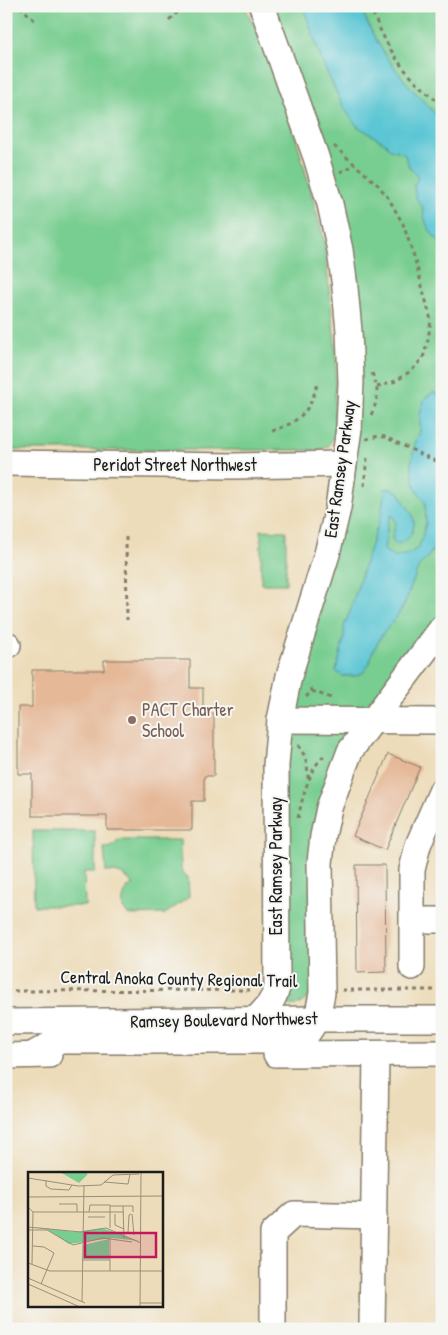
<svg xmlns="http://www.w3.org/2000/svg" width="448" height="1335" font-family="'Patrick Hand',sans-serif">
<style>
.green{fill:#78cd90;stroke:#4a7456}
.water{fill:#5bc6d4;stroke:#3c7178}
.building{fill:#e5b897}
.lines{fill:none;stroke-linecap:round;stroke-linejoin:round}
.minor-casing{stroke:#847c6a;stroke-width:28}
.path{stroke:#847c6a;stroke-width:3;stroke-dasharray:4 4;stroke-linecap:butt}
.minor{stroke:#fff;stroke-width:25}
.education-dot{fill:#8d6e63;stroke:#f6f6f2;stroke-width:2}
.labels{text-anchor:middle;stroke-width:4;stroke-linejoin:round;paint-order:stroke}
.street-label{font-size:18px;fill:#1c1c1c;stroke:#f6f6f2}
.education-label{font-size:18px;fill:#785e54;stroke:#f6f6f2;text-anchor:start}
.inset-road{fill:none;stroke:#998f7a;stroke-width:1}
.view{fill:#c2185b;fill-opacity:0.15;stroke:#c2185b;stroke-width:2.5}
.inset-edge{fill:none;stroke:#1c1c1c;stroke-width:2.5}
</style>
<rect width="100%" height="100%" fill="#f6f6f2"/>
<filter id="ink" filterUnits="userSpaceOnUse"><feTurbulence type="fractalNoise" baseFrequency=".02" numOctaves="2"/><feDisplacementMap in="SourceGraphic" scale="10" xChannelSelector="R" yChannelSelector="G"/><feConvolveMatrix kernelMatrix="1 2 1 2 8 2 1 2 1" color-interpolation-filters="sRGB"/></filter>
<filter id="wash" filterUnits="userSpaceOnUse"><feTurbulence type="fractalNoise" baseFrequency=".0096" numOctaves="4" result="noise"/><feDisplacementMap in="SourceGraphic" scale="20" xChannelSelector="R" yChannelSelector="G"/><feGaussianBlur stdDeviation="1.12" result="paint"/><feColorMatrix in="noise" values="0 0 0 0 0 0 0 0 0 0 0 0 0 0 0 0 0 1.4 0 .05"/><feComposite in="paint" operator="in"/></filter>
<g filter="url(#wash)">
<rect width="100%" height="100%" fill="#eddcb9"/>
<g class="green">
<polygon points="6,6 245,6 265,50 298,145 324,240 336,352 334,435 328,447 315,450 6,450"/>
<path d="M269,6H442V616L346,746L313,990C305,1004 294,1010 280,1001L286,752L356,349Z"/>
<polygon points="261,530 286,531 286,584 261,584"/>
<polygon points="33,831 95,831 95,872 84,872 85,906 34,906"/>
<path d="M118,840H180L181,868L182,872L188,877L189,897L165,914L129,915C119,908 123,899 126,889L134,885C125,875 119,871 106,872L104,848C111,848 115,846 118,840Z"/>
</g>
<g class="water">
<path d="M303,6H361C371,37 390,64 411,88C421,99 433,110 442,122V251L439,248L441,243C430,234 423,221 423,207C416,202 414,192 414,184C421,176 416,173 410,169L405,155L402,152L390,149L385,143L357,126L344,108L322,62Z"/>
<path d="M434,392L439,396H442V425L440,434L442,436V441L440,442L442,454V531L438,541L429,556L419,566L404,605L396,618L382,635L373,651L370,662L364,672L355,676H342L336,671L344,638V626L351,609L366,559L381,516L385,489H392L400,493C403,502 408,507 412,514C418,527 410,542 396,544L392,538L396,522L392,515L388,522L384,550L395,557L409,554L419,547L426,523L425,502L415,487L411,465L415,444L420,431V413L425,398Z"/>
</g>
<g id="blocks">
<g class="building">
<polygon points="104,660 190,660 190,688 203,688 203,713 214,713 214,776 204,776 204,801 192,801 192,830 107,830 107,816 32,816 32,774 18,774 18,707 32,707 32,670 104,670"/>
<polygon points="388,754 420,767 385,850 353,836"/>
<polygon points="356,865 385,865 386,972 357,973"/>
</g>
</g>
</g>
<g filter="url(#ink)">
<use href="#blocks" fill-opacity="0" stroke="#847c6a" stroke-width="1"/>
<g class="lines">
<defs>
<g id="minor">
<polyline points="6,463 233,466 344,464"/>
<polyline points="6,645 8,645"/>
<polyline points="280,720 442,721"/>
<polyline points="413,920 442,920"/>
<polyline points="412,967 412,870 418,845 442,790"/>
<path d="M255,1020C265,1010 273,1002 277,988L276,765L280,720L289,676L327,554L338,508L349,428L351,382L349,331L345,288L340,250L330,204L316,157L262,6"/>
<polyline points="6,1022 317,1019 442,1019"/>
<polyline points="276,1054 442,1053"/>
<polyline points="32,1055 57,1041 291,1041 305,1037 317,1019 322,993 320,863 323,836 329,808 341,775 350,751 442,628"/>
<polyline points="6,1056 49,1055"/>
<polyline points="273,1329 273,1233 294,1214 374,1216"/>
<polyline points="372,1329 376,1054"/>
</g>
</defs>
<use href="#minor" class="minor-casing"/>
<g class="path">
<polyline points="20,6 36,22"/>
<path d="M370,6C379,29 390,52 405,70C416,83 430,94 442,105"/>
<polyline points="169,20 184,6"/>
<polyline points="334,146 378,185 389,199 403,224 414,256 431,320 428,340 423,358 412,370 396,381 377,387"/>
<polyline points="340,172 355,165"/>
<path d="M371,415C379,398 379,390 372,373"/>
<path d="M272,431C298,423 311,411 317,384"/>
<polyline points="366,439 379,436 385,437 442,464"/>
<polyline points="364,486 367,458"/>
<polyline points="126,537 127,620"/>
<polyline points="437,608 442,601"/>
<polyline points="312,691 331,698"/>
<polyline points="306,697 312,691 309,684"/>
<path d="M298,745C307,757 308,767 308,782"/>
<path d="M298,818C302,799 310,766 326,754"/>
<polyline points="342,990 442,990"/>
<polyline points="6,991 254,990"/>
</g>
<use href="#minor" class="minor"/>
</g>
</g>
<circle class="education-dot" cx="132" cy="720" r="5"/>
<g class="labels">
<g class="street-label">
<text x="175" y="471">Peridot Street Northwest</text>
<text transform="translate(340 469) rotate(-82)" y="6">East Ramsey Parkway</text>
<text transform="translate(276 866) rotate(-90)" y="6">East Ramsey Parkway</text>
<text transform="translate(179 979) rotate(1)" y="6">Central Anoka County Regional Trail</text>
<text transform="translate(224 1020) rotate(-1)" y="6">Ramsey Boulevard Northwest</text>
</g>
<g class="education-label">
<text x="142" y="716">PACT Charter<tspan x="142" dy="21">School</tspan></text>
</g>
</g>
<g transform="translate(28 1172)">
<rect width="135" height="135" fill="#eddcb9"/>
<path d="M32,0H56L60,2L51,11ZM6,55L48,60L74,56L111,69L84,66L41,72L20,58ZM81,67V87H55V73Z" fill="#78cd90"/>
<path class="inset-road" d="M0,6L50,14L73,13L85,3L111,2M18,8V14L23,17L41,18L44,13M76,10L100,12L102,2M0,25L135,24M31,32H49V40M82,34H105V40M95,34L96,67M0,35L5,40L4,92M5,40H96M61,40L62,33H82V56M87,42V53L96,57M104,42L106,63M60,45H77M0,55L53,60L78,56L113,71M0,58H19L45,73L75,66L104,70M100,61L101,43L103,42M82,66V99M5,74L16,75L26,81L13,112M54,88H82M0,91L22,99H135M0,106L57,131M0,112L52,135M54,130L56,13M112,131H135M112,135L113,0"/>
<path class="view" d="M57,61H128V85H57Z"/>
<rect width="135" height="135" class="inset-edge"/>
</g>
<rect width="448" height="1335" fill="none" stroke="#f6f6f2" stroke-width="25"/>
</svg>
